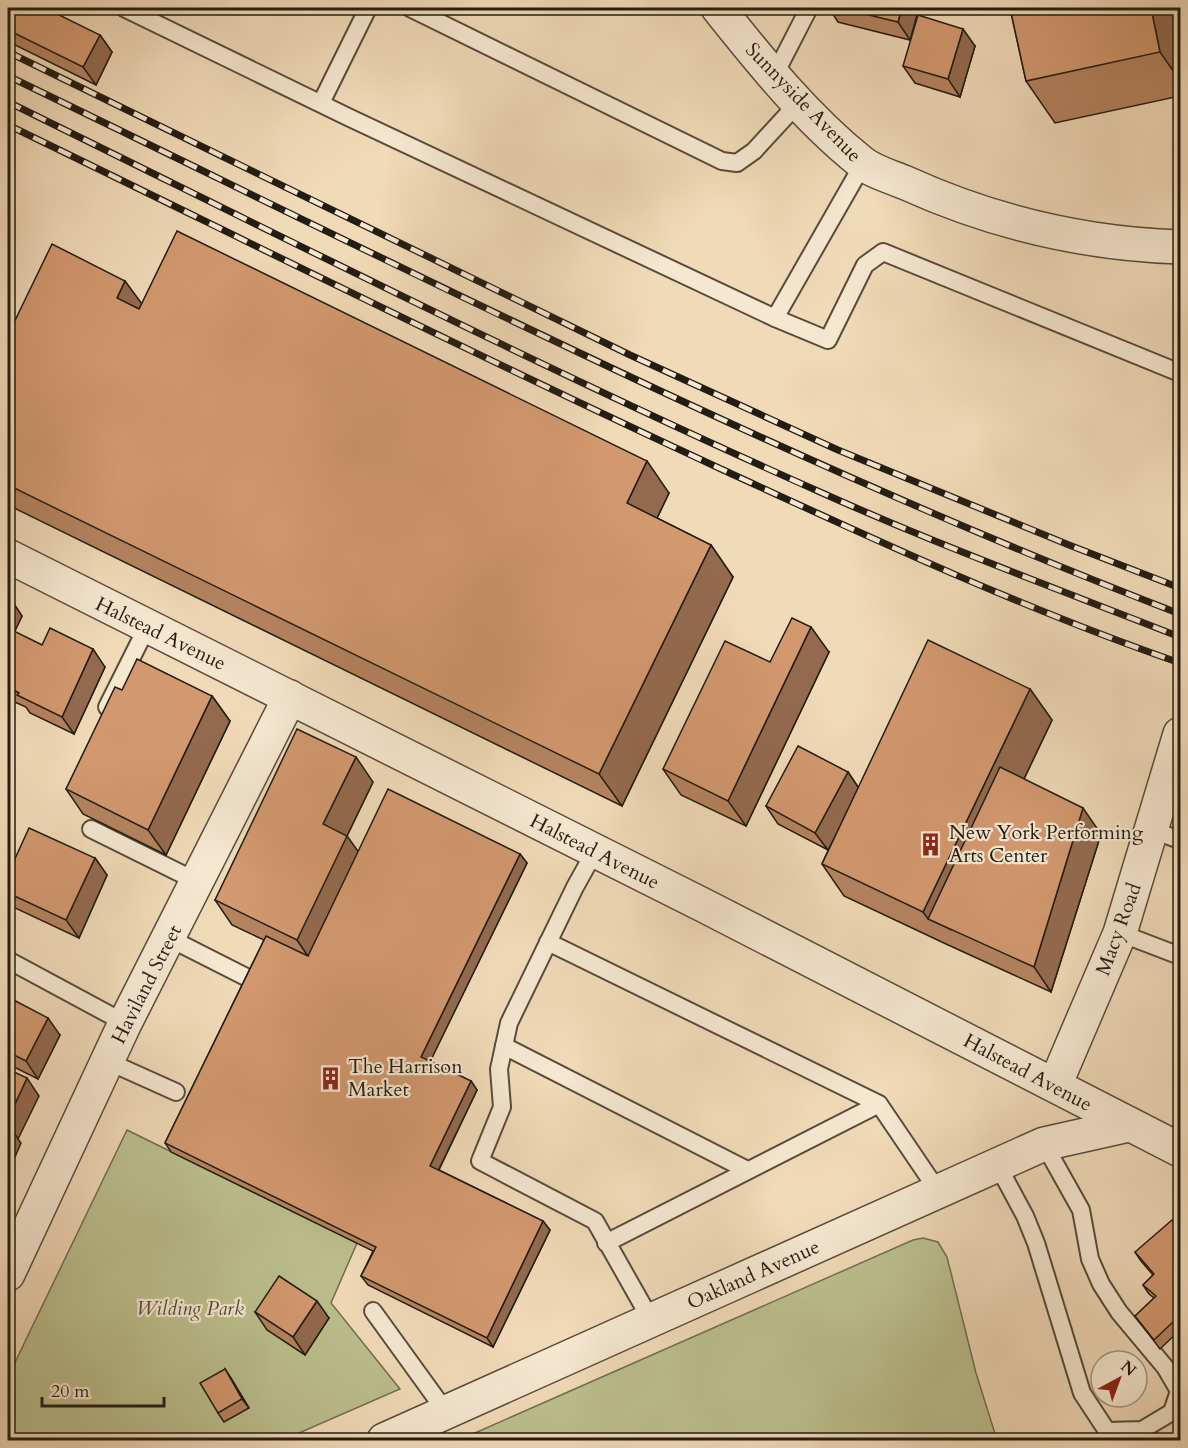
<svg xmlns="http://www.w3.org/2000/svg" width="1188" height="1448" font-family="Cardo,serif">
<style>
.green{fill:#bcbf8e;stroke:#706e50;stroke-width:1.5}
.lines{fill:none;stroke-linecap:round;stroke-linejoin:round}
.service-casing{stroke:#564c3c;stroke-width:20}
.minor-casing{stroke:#564c3c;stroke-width:36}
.tertiary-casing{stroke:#564c3c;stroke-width:36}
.service{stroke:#f6e7d1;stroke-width:16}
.minor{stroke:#f6e7d1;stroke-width:33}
.tertiary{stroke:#f6e7d1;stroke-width:33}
.rail-casing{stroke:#231c12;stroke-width:7}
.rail{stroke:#f6e7d1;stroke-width:4.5;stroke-dasharray:14;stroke-linecap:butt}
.wall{fill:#b58360;stroke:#231c12;stroke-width:1.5}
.shaded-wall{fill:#936a4e;stroke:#231c12;stroke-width:1.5}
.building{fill:#d29870;stroke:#231c12;stroke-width:1.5}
.labels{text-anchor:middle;stroke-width:4.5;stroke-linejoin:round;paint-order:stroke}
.street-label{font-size:20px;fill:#231c12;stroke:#f6e7d1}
.poi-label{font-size:20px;fill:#231c12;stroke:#f6e7d1;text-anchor:start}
.park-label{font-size:20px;font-style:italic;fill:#514d37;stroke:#f6e7d1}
</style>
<rect width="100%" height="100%" fill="#f1dab8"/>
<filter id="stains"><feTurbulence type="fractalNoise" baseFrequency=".00333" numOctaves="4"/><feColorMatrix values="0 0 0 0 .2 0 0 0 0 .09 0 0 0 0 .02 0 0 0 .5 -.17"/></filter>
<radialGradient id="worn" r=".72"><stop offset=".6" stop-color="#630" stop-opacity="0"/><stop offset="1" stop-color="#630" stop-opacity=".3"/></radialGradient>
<g class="green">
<polygon points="127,1130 357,1243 331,1303 400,1389 283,1440 8,1440 8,1377"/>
<polygon points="923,1238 938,1242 947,1257 976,1373 997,1440 459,1440 913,1240"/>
</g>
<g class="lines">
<defs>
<g id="service">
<polyline points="124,8 348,117 775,318 863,164"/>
<polyline points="410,8 722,161 737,163 754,151 799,102"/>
<polyline points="774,76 809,8"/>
<polyline points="321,103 368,8"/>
<polyline points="775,318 828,340 865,265 883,252 1180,373"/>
<polyline points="107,707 147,627"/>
<polyline points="91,829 198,882"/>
<polyline points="1152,830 1180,840"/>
<polyline points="595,851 575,887 509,1023 499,1069 502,1107 480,1161 595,1221 651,1320"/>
<polyline points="1120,933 1180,956"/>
<polyline points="169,938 246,977"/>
<polyline points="548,942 879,1104 606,1243"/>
<polyline points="8,960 125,1023"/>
<polyline points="504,1046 747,1170"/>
<polyline points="107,1061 176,1092"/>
<polyline points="879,1104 938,1191"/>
<polyline points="997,1164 1025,1216 1036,1243 1082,1393 1107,1431 1142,1430 1172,1412 1179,1391 1165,1367 1119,1312 1101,1284 1090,1259 1081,1210 1044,1144"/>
<polyline points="373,1311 446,1412"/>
</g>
<g id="minor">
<path d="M718,8C761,62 806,118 861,162C873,172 892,177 906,183C992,222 1086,244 1180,247"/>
<polyline points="1055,1085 1120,933 1180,734"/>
<polyline points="8,1274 125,1023 290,697"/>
</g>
<g id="tertiary">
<polyline points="8,556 703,905 1180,1150"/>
<polyline points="384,1440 1044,1144 1129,1125"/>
</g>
</defs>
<use href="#service" class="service-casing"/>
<use href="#minor" class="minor-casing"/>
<use href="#tertiary" class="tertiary-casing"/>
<use href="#service" class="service"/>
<use href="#minor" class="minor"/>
<use href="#tertiary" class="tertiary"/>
<defs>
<g id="rail">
<polyline points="8,52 630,355 838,450 1069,545 1180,588"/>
<path d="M8,76C395,263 779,460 1180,614"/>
<path d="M8,102C277,234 545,370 820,492C938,545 1060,590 1180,637"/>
<path d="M8,125C245,240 481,358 721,469C871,538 1024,609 1180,663"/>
</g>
</defs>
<use href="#rail" class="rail-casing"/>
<use href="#rail" class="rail"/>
</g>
<g class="wall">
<polygon points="829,8 919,8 910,40 838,22"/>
<polygon points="1010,8 1180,52 1180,96 1055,123 1026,81"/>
<polygon points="8,30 100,35 112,52 96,85 11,43 8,37"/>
<polygon points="975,46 960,97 915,83 903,66"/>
<polygon points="142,304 669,493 657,518 711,545 733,577 622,806 8,505 8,335"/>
<polygon points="8,595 22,616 14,632 42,645 105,667 74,734 30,713 26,707 8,699"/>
<polygon points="829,652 746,826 681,795 663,769 770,662"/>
<polygon points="1030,689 1052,720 1024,779 1101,834 1051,992 946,944 844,896 822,864 832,842 828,850 778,824 766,806 848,772 858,787"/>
<polygon points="122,690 212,696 230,721 166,855 83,814 66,789"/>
<polygon points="373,782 347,836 358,852 520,854 527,863 430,1061 471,1081 477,1090 439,1170 543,1221 550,1230 493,1347 368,1285 361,1276 373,1251 171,1152 165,1143 264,940 232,925 215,900"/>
<polygon points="95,858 107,875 79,938 13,907 8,900 8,874"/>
<polygon points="8,997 60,1035 38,1079 8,1064"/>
<polygon points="1180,1229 1180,1330 1160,1349 1135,1316 1154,1298 1149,1294 1143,1285 1153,1275 1141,1261 1135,1252"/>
<polygon points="255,1312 329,1318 305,1355 267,1330"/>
<polygon points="225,1369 249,1408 224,1422 218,1413"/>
</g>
<g class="shaded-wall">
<polygon points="902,8 919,8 910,40 898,22"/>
<polygon points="1151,8 1171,8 1180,52 1180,81 1160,52"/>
<polygon points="963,29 975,46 960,97 948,79"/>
<polygon points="100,35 112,52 96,85 83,67"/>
<polygon points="125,281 148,312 139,330 117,298"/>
<polygon points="647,461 669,493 649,535 627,503"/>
<polygon points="711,545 733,577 622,806 599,774"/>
<polygon points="8,595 22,616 8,646"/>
<polygon points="811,627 829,652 746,826 728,801"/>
<polygon points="93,649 105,667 74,734 62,717"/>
<polygon points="1030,689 1052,720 952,930 928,919 923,912"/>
<polygon points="212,696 230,721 166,855 148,830"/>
<polygon points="356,757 373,782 347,836 365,861 314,965 297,940 323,824"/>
<polygon points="848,772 860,790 828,850 815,833"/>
<polygon points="1083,808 1101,834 1051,992 1034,967"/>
<polygon points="520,854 527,863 428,1066 421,1057"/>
<polygon points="95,858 107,875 79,938 66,920"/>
<polygon points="48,1018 60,1035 38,1079 26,1061"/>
<polygon points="27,1078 39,1096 18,1139 8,1123 8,1119"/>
<polygon points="471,1081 477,1090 436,1175 430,1166"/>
<polygon points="9,1126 21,1143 8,1173 8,1129"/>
<polygon points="543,1221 550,1230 493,1347 487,1338"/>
<polygon points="317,1301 329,1318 305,1355 293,1337"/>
<polygon points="225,1369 231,1378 249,1408 242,1399"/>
</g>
<g class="building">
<polygon points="8,8 45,8 100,35 83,67 8,30"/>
<polygon points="840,8 902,8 898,22"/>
<polygon points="1010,8 1151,8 1160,52 1026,81"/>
<polygon points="918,15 963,29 948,79 903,66"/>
<polygon points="177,231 647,461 627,503 711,545 599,774 8,485 8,335 52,244 125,281 117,298 139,309"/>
<polygon points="792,618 811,627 728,801 663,769 725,641 770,662"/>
<polygon points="50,628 93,649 62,717 17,695 19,693 8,687 8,639 12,630 42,645"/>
<polygon points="928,640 1030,689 923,912 822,864"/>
<polygon points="137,659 212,696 148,830 66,789 115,687 122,690"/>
<polygon points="297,729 356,757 323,824 347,836 297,940 215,900"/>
<polygon points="798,746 848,772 815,833 766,806"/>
<polygon points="1000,767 1083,808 1034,967 928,919"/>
<polygon points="388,789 520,854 421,1057 471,1081 430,1166 543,1221 487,1338 361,1276 376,1247 165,1143 266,936 308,956"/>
<polygon points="29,828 95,858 66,920 8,893 8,874"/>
<polygon points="8,997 48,1018 26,1061 8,1052"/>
<polygon points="8,1069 27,1078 8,1119"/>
<polygon points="1172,1220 1180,1229 1180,1323 1176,1319 1154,1340 1135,1316 1156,1296 1143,1285 1154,1274 1135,1252"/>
<polygon points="279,1276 317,1301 293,1337 255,1312"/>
<polygon points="225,1369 242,1399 218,1413 200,1383"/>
<polygon points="1180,1431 1180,1440 1166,1440"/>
</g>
<defs>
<symbol id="building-bare" viewBox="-9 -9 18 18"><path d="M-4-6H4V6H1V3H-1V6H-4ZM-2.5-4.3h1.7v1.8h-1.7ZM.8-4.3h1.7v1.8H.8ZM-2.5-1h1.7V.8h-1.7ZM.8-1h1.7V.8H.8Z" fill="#8f2418" stroke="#f6e7d1" stroke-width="2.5" paint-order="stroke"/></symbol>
</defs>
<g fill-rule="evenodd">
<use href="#building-bare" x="914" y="828" width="33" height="33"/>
<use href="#building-bare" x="314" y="1062" width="33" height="33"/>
</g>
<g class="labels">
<g class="street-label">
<text transform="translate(804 102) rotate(46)" y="7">Sunnyside Avenue</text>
<text transform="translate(161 633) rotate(26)" y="7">Halstead Avenue</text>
<text transform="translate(595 851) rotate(27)" y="7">Halstead Avenue</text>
<text transform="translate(1118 929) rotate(-70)" y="7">Macy Road</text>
<text transform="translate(146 984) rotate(-63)" y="7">Haviland Street</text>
<text transform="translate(1028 1072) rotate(28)" y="7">Halstead Avenue</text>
<text transform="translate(753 1274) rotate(-24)" y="7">Oakland Avenue</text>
</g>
<g class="poi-label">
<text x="949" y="839">New York Performing<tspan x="949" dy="23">Arts Center</tspan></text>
<text x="348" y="1073">The Harrison<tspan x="348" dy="23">Market</tspan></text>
</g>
<g class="park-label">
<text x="190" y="1315">Wilding Park</text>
</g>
</g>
<rect width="1188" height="1448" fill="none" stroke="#f1dab8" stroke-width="30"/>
<rect x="9" y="9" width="1170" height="1430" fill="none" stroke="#231c12" stroke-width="3"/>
<rect x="15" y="15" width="1158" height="1418" fill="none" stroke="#231c12" stroke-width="1.5"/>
<g transform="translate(1119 1379) rotate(41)"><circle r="28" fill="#f6e7d1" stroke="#a29685" stroke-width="1.5"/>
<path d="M0-4.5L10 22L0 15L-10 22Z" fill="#8f2418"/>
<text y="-9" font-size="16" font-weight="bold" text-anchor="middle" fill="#231c12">N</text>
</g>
<path d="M42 1397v9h122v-9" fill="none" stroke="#231c12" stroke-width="3"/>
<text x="51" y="1397" font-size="18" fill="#231c12" stroke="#f6e7d1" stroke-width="4.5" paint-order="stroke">20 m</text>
<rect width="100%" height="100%" filter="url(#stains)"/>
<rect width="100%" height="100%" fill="url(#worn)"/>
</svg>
